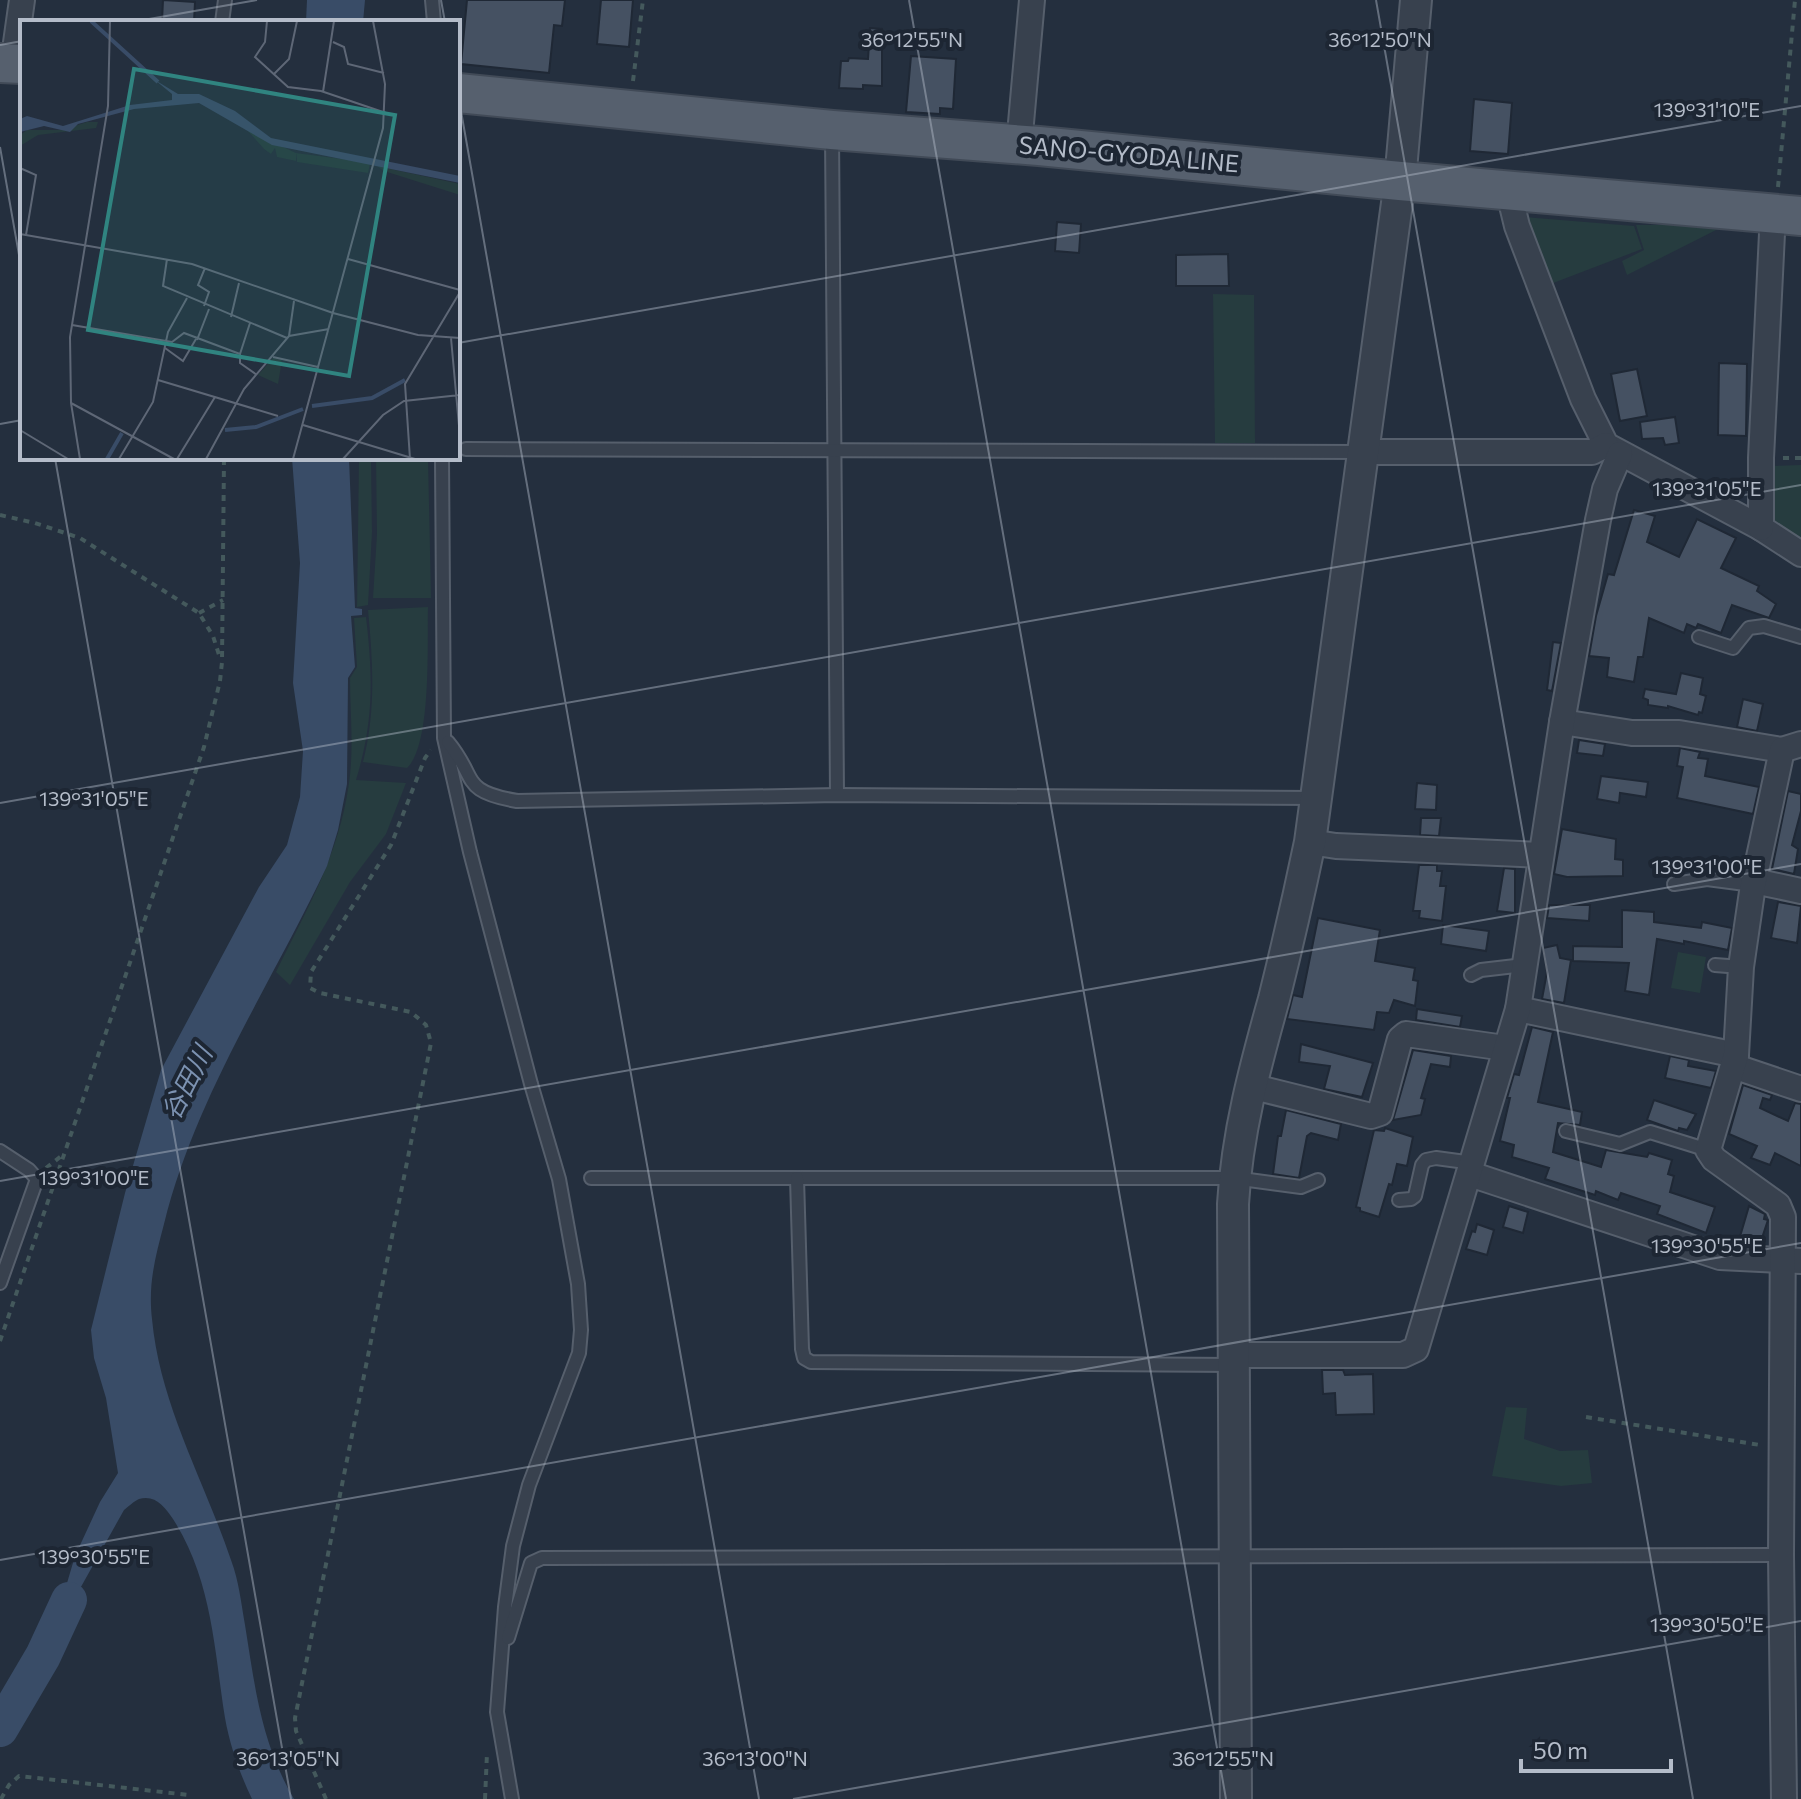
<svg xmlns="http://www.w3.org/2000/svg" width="1801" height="1799" font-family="Commissioner,'Noto Sans JP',sans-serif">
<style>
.green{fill:#263c3f}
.water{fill:#394c67}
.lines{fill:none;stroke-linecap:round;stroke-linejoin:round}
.river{stroke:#394c67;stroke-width:36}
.building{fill:#455162;stroke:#1f2835;stroke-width:2}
.service-casing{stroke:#565f6c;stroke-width:16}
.minor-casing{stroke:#565f6c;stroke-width:28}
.tertiary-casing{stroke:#565f6c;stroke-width:34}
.primary-casing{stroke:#414a57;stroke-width:42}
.path{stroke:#44595c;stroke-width:4;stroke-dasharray:6 6;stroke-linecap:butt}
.service{stroke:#38414e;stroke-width:12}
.minor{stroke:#38414e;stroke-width:24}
.tertiary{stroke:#38414e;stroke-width:30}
.primary{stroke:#56606e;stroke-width:38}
.ticks{fill:none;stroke:#b4bcc9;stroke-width:2;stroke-opacity:0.45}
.labels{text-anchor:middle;stroke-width:8;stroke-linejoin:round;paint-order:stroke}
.street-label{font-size:24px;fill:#b4bcc9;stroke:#1d2633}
.water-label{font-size:26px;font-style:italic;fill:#7c92b1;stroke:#1d2633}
.inset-river{fill:none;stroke:#394c67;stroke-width:4}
.inset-road{fill:none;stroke:#5e6776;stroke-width:2}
.view{fill:#308480;fill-opacity:0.15;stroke:#308480;stroke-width:4}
.inset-edge{fill:none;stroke:#b4bcc9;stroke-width:4}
.ticks-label{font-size:20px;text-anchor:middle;fill:#b4bcc9;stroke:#1d2633;stroke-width:8;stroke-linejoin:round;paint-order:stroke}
</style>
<rect width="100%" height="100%" fill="#242f3e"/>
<g class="green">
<polygon points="1523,217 1634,226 1642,249 1548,285"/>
<polygon points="1636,225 1726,225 1627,275 1622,261 1644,250"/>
<polygon points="1213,294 1254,295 1255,443 1215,443"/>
<polygon points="359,458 371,458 372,532 368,605 357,607"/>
<polygon points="376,458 428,458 431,598 373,598 377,534"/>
<polygon points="1801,465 1801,546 1767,524 1769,466"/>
<path d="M428,607C427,642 432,745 407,768L363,762C376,711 373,662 368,610Z"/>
<path d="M366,617C373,677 374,721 356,780L406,783L386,834L350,882L290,985L276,972C307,909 339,855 349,783C354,749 350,712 350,678L357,667L354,618Z"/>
<polygon points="1678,952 1706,957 1700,993 1671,988"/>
<polygon points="1506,1407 1527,1408 1524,1439 1560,1451 1588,1450 1592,1483 1561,1486 1492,1476"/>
</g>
<g class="water">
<polygon points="307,0 365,0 363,22 306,22"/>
<path d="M292,458H349L355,608L362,609V615L351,616L355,667L348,678L347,784L338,830L327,866C271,985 196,1095 164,1224C155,1258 148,1284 152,1319C160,1405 204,1480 231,1560C239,1581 241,1603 245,1625C255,1687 261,1743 294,1799H252C240,1774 230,1746 225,1718C214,1648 212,1580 173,1519C165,1507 155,1494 139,1499C134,1501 128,1507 124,1510L49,1644L75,1556L100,1502L118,1473L106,1398L94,1358L91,1330L125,1193L161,1070L259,887L287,845L300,797L303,751L293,683L300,563Z"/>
</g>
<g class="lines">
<polyline class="river" points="0,1729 43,1656 69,1600"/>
</g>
<g class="building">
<polygon points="163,0 195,2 194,22 162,21"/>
<polygon points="467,0 565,0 562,26 554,25 549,73 461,64"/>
<polygon points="601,0 633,0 629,47 597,44"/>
<polygon points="870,28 882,29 882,86 863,85 863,89 839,88 841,61 848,61 849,58 868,59"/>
<polygon points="911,56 956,59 953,109 940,108 940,114 906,112"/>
<polygon points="1474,99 1512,103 1508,154 1470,151"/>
<polygon points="1057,222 1081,224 1079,253 1055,251"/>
<polygon points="1228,254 1229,286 1176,286 1176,255"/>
<polygon points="1719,363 1747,364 1746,436 1718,435"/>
<polygon points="1637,369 1647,416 1620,421 1611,374"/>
<polygon points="1675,417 1679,443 1665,445 1663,438 1642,439 1640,422"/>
<polygon points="1634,510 1655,516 1647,542 1679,557 1697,519 1736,538 1721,568 1759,586 1757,591 1776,604 1769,618 1732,605 1721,633 1698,624 1696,628 1687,624 1684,633 1649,618 1643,657 1638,657 1634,682 1607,677 1609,658 1589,656 1596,616 1608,574 1614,575"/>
<polygon points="1553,642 1561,643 1552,691 1547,690"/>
<polygon points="1681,673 1703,678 1700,694 1706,696 1702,713 1699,712 1698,715 1668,706 1668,708 1648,705 1648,700 1643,698 1645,689 1676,694"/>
<polygon points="1743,699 1763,704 1757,731 1737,727"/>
<polygon points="1579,740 1605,744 1603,756 1577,753"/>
<polygon points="1680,748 1700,752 1698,758 1708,759 1705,776 1759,787 1753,814 1677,798 1683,767 1677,766"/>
<polygon points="1601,776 1648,782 1646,797 1620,793 1619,803 1597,799"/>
<polygon points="1417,783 1437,785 1436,810 1415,809"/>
<polygon points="1788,791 1801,794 1801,811 1792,845 1798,849 1794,874 1772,869"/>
<polygon points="1421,818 1441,818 1439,836 1420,835"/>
<polygon points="1562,829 1616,839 1615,859 1623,860 1623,876 1567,877 1554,874"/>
<polygon points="1419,865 1437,865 1437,871 1442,871 1440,886 1446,886 1442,921 1419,918 1420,911 1413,911"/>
<polygon points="1504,868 1515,869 1515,913 1497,911"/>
<polygon points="1778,902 1801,906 1797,943 1771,938"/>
<polygon points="1549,905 1590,905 1589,921 1547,918"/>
<polygon points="1622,910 1654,912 1654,922 1701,928 1702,922 1732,928 1728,950 1684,941 1684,944 1657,939 1649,995 1625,991 1629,963 1573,961 1573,946 1622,947"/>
<polygon points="1318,918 1380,930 1375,961 1415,968 1413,980 1418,981 1415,1006 1394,1000 1389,1013 1377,1012 1374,1030 1287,1019 1293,995 1302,997"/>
<polygon points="1443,925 1489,931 1486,951 1441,944"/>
<polygon points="1557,945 1560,958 1571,960 1564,1003 1542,999 1547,972 1543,948"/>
<polygon points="1417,1009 1462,1016 1460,1027 1416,1020"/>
<polygon points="1532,1027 1553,1032 1538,1102 1582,1112 1580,1125 1558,1123 1553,1152 1601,1167 1606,1150 1647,1157 1649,1153 1672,1160 1668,1174 1674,1176 1670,1192 1715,1207 1706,1233 1657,1214 1660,1206 1621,1193 1618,1200 1596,1191 1595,1195 1545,1179 1549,1168 1512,1157 1514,1145 1500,1141 1510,1098 1507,1098 1514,1074 1519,1075"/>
<polygon points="1301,1044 1373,1063 1362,1097 1324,1089 1330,1066 1299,1062"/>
<polygon points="1413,1050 1451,1056 1450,1067 1431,1064 1421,1098 1425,1099 1421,1115 1393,1120"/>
<polygon points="1670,1056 1689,1060 1688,1066 1716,1071 1711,1088 1665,1078"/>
<polygon points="1743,1085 1772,1095 1770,1100 1763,1098 1760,1108 1788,1121 1795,1103 1801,1104 1801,1166 1775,1153 1770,1165 1751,1158 1757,1146 1729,1134"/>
<polygon points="1654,1100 1696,1114 1687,1130 1679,1128 1678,1131 1647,1120"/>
<polygon points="1286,1110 1341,1124 1338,1140 1311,1133 1307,1136 1299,1178 1273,1174 1278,1136 1281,1136"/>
<polygon points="1385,1128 1413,1137 1407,1166 1397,1164 1392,1185 1389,1184 1379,1217 1360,1211 1360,1208 1356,1207 1374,1130 1384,1131"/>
<polygon points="1509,1206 1528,1212 1523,1233 1503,1227"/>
<polygon points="1749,1206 1765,1214 1764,1219 1768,1220 1760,1244 1739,1240"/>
<polygon points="1477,1224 1494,1230 1487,1255 1466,1249 1472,1231 1475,1232"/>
<polygon points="1322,1370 1343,1370 1345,1375 1373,1374 1374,1414 1336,1415 1335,1393 1323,1394"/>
</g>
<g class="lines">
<defs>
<g id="service">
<polyline points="432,0 434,22"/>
<polyline points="222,22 225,0"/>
<polyline points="832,133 837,795"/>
<polyline points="466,449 1363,452"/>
<polyline points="442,458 444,738 470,852 531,1084 559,1179 578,1284 581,1330 579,1353 529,1485 513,1546 505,1607 497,1712 512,1799"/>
<polyline points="1699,637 1733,648 1749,628 1764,626 1801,637"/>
<path d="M448,742C478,778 459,791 517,801L837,795L1316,798"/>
<polyline points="1674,884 1707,879 1753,885"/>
<polyline points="1715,965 1741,967"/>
<polyline points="1471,975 1481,970 1524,965"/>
<polyline points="1566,1131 1620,1144 1650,1132 1708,1150"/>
<polyline points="0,1151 29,1170 37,1179 0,1283"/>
<polyline points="591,1178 1234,1178 1301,1187 1318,1180"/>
<polyline points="797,1178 802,1349 804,1358 811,1362 1234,1365"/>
<polyline points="1399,1200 1411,1199 1415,1196 1422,1165 1426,1160 1436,1158 1473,1163"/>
<polyline points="508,1638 531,1563 542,1558 1781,1555"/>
</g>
<g id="minor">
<polyline points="13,64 22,0"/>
<polyline points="1019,145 1032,0"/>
<polyline points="1508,189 1517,226 1583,399 1606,445 1761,528 1801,554"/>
<polyline points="1363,452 1592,452 1606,445"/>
<polyline points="1761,528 1761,458 1773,213"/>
<polyline points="1562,722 1632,733 1679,733 1782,750"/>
<polyline points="1310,842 1336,846 1541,855"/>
<polyline points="1754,881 1801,891"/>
<polyline points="1518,1009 1736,1055"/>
<polyline points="1733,1066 1801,1089"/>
<polyline points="1250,1086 1371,1116 1380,1113 1400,1039 1406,1034 1505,1048"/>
<polyline points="1470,1174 1720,1257 1801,1261"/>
<polyline points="1234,1355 1403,1355 1416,1349 1518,1009 1562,722 1598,520 1605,489 1620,454"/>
<polyline points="1784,1799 1781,1555 1783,1217 1778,1205 1714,1159 1708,1150 1736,1055 1741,967 1753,885 1782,750 1801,744"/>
</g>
<path id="tertiary" d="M1236,1799L1233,1204C1237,1133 1255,1067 1274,999C1287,947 1299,895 1310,842L1400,181L1416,0"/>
<g id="primary">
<polyline points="0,63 22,64"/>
<polyline points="458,93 832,130 1039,146 1400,181 1801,216"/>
</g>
</defs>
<use href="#service" class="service-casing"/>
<use href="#minor" class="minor-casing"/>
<use href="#tertiary" class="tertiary-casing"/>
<use href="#primary" class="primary-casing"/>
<g class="path">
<polyline points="633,81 643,0"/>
<polyline points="1778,187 1795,0"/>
<polyline points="1783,458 1801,458"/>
<polyline points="0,515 35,523 80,538 199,613 213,636 220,658"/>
<polyline points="199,613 223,600"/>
<polyline points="46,1168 64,1154"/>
<polyline points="0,1341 204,747 220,681 222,662 224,458"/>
<polyline points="1586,1417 1760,1445"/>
<polyline points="1,1799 9,1785 19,1776 189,1795"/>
<polyline points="326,1799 296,1731 295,1718 431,1043 426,1025 411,1012 320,993 310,988 311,972 391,845 425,758 431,750"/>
<polyline points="485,1799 487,1753"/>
</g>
<use href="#service" class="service"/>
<use href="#minor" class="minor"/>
<use href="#tertiary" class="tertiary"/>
<use href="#primary" class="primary"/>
</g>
<path class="ticks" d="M441,0L445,22M909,0L1226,1799M1376,0L1693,1799M132,22L257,0M0,45L22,41M458,94L759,1799M0,147L22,272M458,343L1801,106M0,424L22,420M55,458L291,1799M0,803L1801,485M0,1181L1801,864M0,1560L1801,1243M793,1799L1801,1621"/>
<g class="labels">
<g class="street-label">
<text transform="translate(1129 155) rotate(5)" y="8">SANO-GYODA LINE</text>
</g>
<g class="water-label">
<text transform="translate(187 1083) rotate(-63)" y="9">谷田川</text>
</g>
</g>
<g transform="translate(20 20)">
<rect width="440" height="440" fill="#242f3e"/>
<path d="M67,102H78L76,108L18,115L0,126V115L7,110H42ZM227,110L276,133L345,142L350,144L348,153L277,142V133L276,141L257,137L255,128L251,134L244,129ZM357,146L440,164V175L364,151ZM253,338L262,340L258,364L238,355Z" fill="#263c3f"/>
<path d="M135,60L158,74H179L215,91L251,118L440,156V163L252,125L179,83L114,89L58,104L50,112L24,106L0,112V99L7,96L43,106L110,85L152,80V74Z" fill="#394c67"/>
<path class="inset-river" d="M71,1L138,62M292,386L352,378L385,360M205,410L236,407L283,389M87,439L102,413"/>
<path class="inset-road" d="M247,1L245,22L235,37L268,67L301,71L366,93M313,22L324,27L328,44L364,53M254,54L269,39L277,1M303,72L314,1M0,148L16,155L6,215M0,214L172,244L313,293L398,315L440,318M147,239L143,266L267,318M328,239L440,270M184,286L189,272L178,265L185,248M211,297L219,263M52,305L152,322L164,313L220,334V343L237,355M269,316L274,281M431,318L440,417M177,320L189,289M145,328L163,341L176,319M220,334L230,303M253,337L298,347M138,360L258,396M51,383L154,439M283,405L395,439M0,410L48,439M60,439L51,383L50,317L88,86L90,1M99,439L133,382L148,312L167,278M157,439L195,377M186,439L224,369L269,316L309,309M273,439L363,108L365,64L353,1M323,439L363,395L384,381L440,375M390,439L385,364L440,272"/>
<path class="view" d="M114,49L375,95L329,356L68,310Z"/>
<rect width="440" height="440" class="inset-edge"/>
</g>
<g class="ticks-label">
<text x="912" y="47">36°12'55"N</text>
<text x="1380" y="47">36°12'50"N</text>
<text x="1707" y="117">139°31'10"E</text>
<text x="1707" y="496">139°31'05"E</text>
<text x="94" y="806">139°31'05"E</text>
<text x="1707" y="874">139°31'00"E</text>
<text x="94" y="1185">139°31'00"E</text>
<text x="1707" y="1253">139°30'55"E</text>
<text x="94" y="1564">139°30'55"E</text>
<text x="1707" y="1632">139°30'50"E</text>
<text x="288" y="1766">36°13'05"N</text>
<text x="755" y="1766">36°13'00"N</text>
<text x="1223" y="1766">36°12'55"N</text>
</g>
<path d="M1521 1759v12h150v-12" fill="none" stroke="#b4bcc9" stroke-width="4"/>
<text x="1533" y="1759" font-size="24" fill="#b4bcc9" stroke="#1d2633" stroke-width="6" paint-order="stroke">50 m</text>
</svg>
